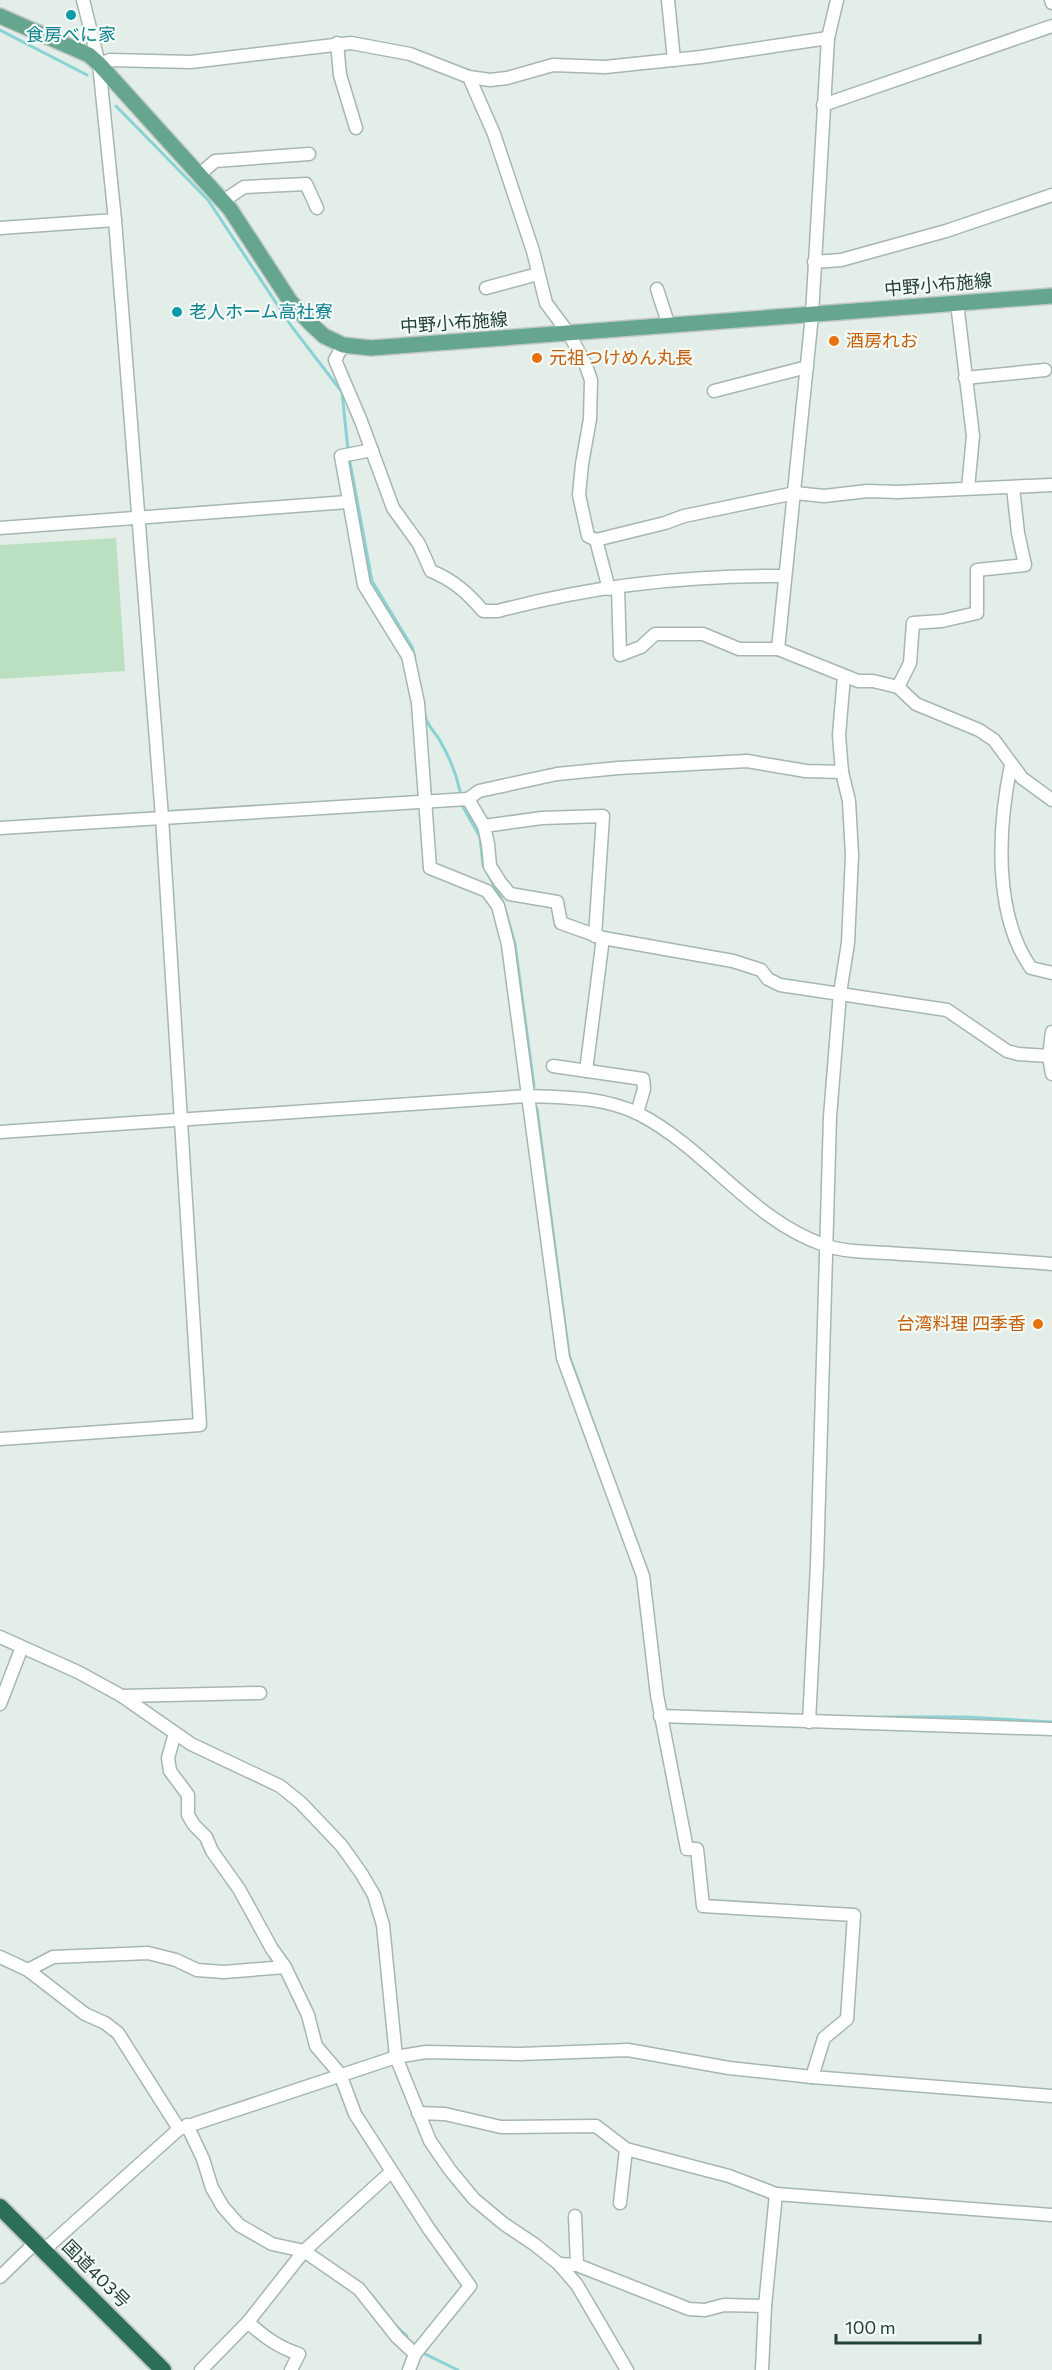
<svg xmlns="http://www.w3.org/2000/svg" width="1052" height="2370" font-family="Commissioner,'Noto Sans JP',sans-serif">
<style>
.green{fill:#bbe0c1}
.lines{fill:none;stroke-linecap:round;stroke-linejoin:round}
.stream{stroke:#89d2d6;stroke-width:3}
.minor-casing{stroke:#a5b7af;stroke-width:15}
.major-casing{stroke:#c1cac6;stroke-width:18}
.highway-casing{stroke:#c1cac6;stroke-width:20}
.minor{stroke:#fff;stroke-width:12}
.major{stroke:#66a68e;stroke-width:15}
.highway{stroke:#2c6f59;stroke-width:16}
.culture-dot{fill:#0f9aa8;stroke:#f4faf7;stroke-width:2}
.food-dot{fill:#e8710a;stroke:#f4faf7;stroke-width:2}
.labels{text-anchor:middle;stroke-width:4.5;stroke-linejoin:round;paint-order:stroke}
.culture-label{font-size:18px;fill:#0d838f;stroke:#f4faf7}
.street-label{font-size:18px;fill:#224135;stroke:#f4faf7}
.food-label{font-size:18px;fill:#c56008;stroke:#f4faf7;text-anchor:start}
</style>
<rect width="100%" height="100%" fill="#e3eee8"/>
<polygon class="green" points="116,538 125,671 0,679 0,545"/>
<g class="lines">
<g class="stream">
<polyline points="0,30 87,75"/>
<polyline points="116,106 208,200 292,327 342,392 348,450"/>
<polyline points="349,457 372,581 412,647 415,658"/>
<path d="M425,715C426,724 434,731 439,739C449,756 456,772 460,791"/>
<polyline points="463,807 480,837 483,865 503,902 515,944 534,1086"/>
<polyline points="537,1109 569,1355 607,1461"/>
<polyline points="882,1717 966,1717 1052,1722"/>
<polyline points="371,2294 390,2319"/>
<polyline points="394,2324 407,2336"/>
<polyline points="425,2354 458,2370"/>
</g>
<defs>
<g id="minor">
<polyline points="668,0 674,60"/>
<polyline points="1051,0 1052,3"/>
<polyline points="337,43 340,75 356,128"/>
<polyline points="99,64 110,60 191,62 351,43 410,54 469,77 490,80 507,78 553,65 605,67 701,57 828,38"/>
<polyline points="469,77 494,134 533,251 546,303 569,334 585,363 591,380 590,419 582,464 579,495 588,536 596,540 665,523 684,516 795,493 824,496 868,491 897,492 1052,485"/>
<polyline points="823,105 1052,26"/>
<polyline points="200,174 215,161 309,154"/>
<polyline points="223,201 244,187 306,184 317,208"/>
<polyline points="0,228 115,220"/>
<polyline points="814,262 841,260 946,231 1052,195"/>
<polyline points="486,288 538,274"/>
<polyline points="657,289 669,326"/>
<polyline points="957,303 973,436 968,488"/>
<path d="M343,345L335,360L361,421L393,508L419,544L431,571C453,580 468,593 483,611H498C591,586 688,575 785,576"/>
<polyline points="965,378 1045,370"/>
<polyline points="714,391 807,367"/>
<polyline points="372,450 341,456 364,585 408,656 418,703 430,868 487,891 498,906 508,945 563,1358 643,1576 657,1695 687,1849 697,1849 703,1906 854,1915 847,2019 824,2038 812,2077"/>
<polyline points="0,528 348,502"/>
<polyline points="596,540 609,589"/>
<polyline points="618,588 620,655 641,647 655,634 703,634 739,649 778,649 858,681 873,681 898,687 916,704 979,730 994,740 1022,778 1052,800"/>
<polyline points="778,649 812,315 828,38 837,0"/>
<polyline points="898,687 910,663 913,623 942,621 977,613 977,570 1025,565 1018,533 1013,488"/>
<path d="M1011,765C998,827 993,914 1031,968L1052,973"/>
<polyline points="468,799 479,791 557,774 618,768 747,761 806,771 842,772"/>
<polyline points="484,826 542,818 603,816 595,936"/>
<polyline points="0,828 468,799 484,826 488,844 490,866 500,882 510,894 557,902 561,923 603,938 733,961 761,970 768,979 780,985 947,1010 1007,1051 1018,1054 1049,1056"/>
<polyline points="1052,1032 1049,1056 1052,1074"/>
<polyline points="553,1066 643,1079 644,1089 637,1113"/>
<polyline points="586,1071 603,938"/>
<path d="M0,1132L527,1096C565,1097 604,1097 639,1114C707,1149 750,1219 824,1245C846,1253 879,1252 902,1254C952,1257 1002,1260 1052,1264"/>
<polyline points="0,1439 200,1425 162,817 115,220 99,64 83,0"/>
<polyline points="0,1637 78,1672 122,1696 191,1744 280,1786 301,1803 341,1845 361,1873 374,1895 383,1925 396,2057 430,2141 450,2170 474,2199 504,2224 534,2244 559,2264 577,2285 627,2370"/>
<polyline points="122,1696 260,1693"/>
<polyline points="0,1704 22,1647"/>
<polyline points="660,1716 1052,1729"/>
<polyline points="809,1722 817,1565 830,1117 840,993 848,943 852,855 849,801 842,772 839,735 844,676"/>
<polyline points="175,1733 168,1758 170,1771 188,1795 188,1815 194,1825 206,1837 212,1851 239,1889 272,1949 285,1967"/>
<polyline points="0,1957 28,1970 85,2014 105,2023 118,2033 179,2129"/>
<polyline points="28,1970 53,1957 148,1953 176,1960 197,1970 224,1972 285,1967 308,2015 316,2046 340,2074 355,2114 429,2229 470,2286 415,2354 409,2370"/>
<polyline points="418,2113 445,2114 501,2127 596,2126 626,2149 729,2176 776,2194 1052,2215"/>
<polyline points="187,2125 203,2159 212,2188 223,2207 239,2225 272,2244 304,2251 359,2289 397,2337 415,2354"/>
<polyline points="620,2203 626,2149"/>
<polyline points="575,2216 577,2265"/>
<polyline points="44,2250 179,2129 396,2057 426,2052 520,2054 628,2050 729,2068 812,2077 1052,2096"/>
<polyline points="559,2264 577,2265 689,2309 705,2310 724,2305 765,2306 762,2370"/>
<polyline points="0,2277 36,2242"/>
<polyline points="765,2306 776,2194"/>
<path d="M248,2322C264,2337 278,2347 299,2354L291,2370"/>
<polyline points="201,2370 248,2322 304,2251 391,2172"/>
</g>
<polyline id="major" points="0,16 89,55 99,64 230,209 290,301 311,324 324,336 343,345 371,348 1052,296"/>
<polyline id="highway" points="0,2207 163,2370"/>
</defs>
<use href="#minor" class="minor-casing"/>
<use href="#major" class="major-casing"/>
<use href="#highway" class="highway-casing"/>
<use href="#minor" class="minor"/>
<use href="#major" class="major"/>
<use href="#highway" class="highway"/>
</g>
<g class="culture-dot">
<circle cx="71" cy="15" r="6"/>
<circle cx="177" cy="312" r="6"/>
</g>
<g class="food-dot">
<circle cx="834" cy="341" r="6"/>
<circle cx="537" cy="358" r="6"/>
<circle cx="1038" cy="1324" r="6"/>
</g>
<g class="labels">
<g class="culture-label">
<text x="71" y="41">食房べに家</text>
<text x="189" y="318" text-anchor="start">老人ホーム高社寮</text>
</g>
<g class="street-label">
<text transform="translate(938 285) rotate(-5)" y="6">中野小布施線</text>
<text transform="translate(454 323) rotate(-4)" y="6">中野小布施線</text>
<text transform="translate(96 2274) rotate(45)" y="6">国道403号</text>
</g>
<g class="food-label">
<text x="846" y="347">酒房れお</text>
<text x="549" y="364">元祖つけめん丸長</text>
<text x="1026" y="1330" text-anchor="end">台湾料理 四季香</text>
</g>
</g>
<path d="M836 2334v9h144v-9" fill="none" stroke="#224135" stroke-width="3"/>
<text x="845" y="2334" font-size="18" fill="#224135" stroke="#f4faf7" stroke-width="4.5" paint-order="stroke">100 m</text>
</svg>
